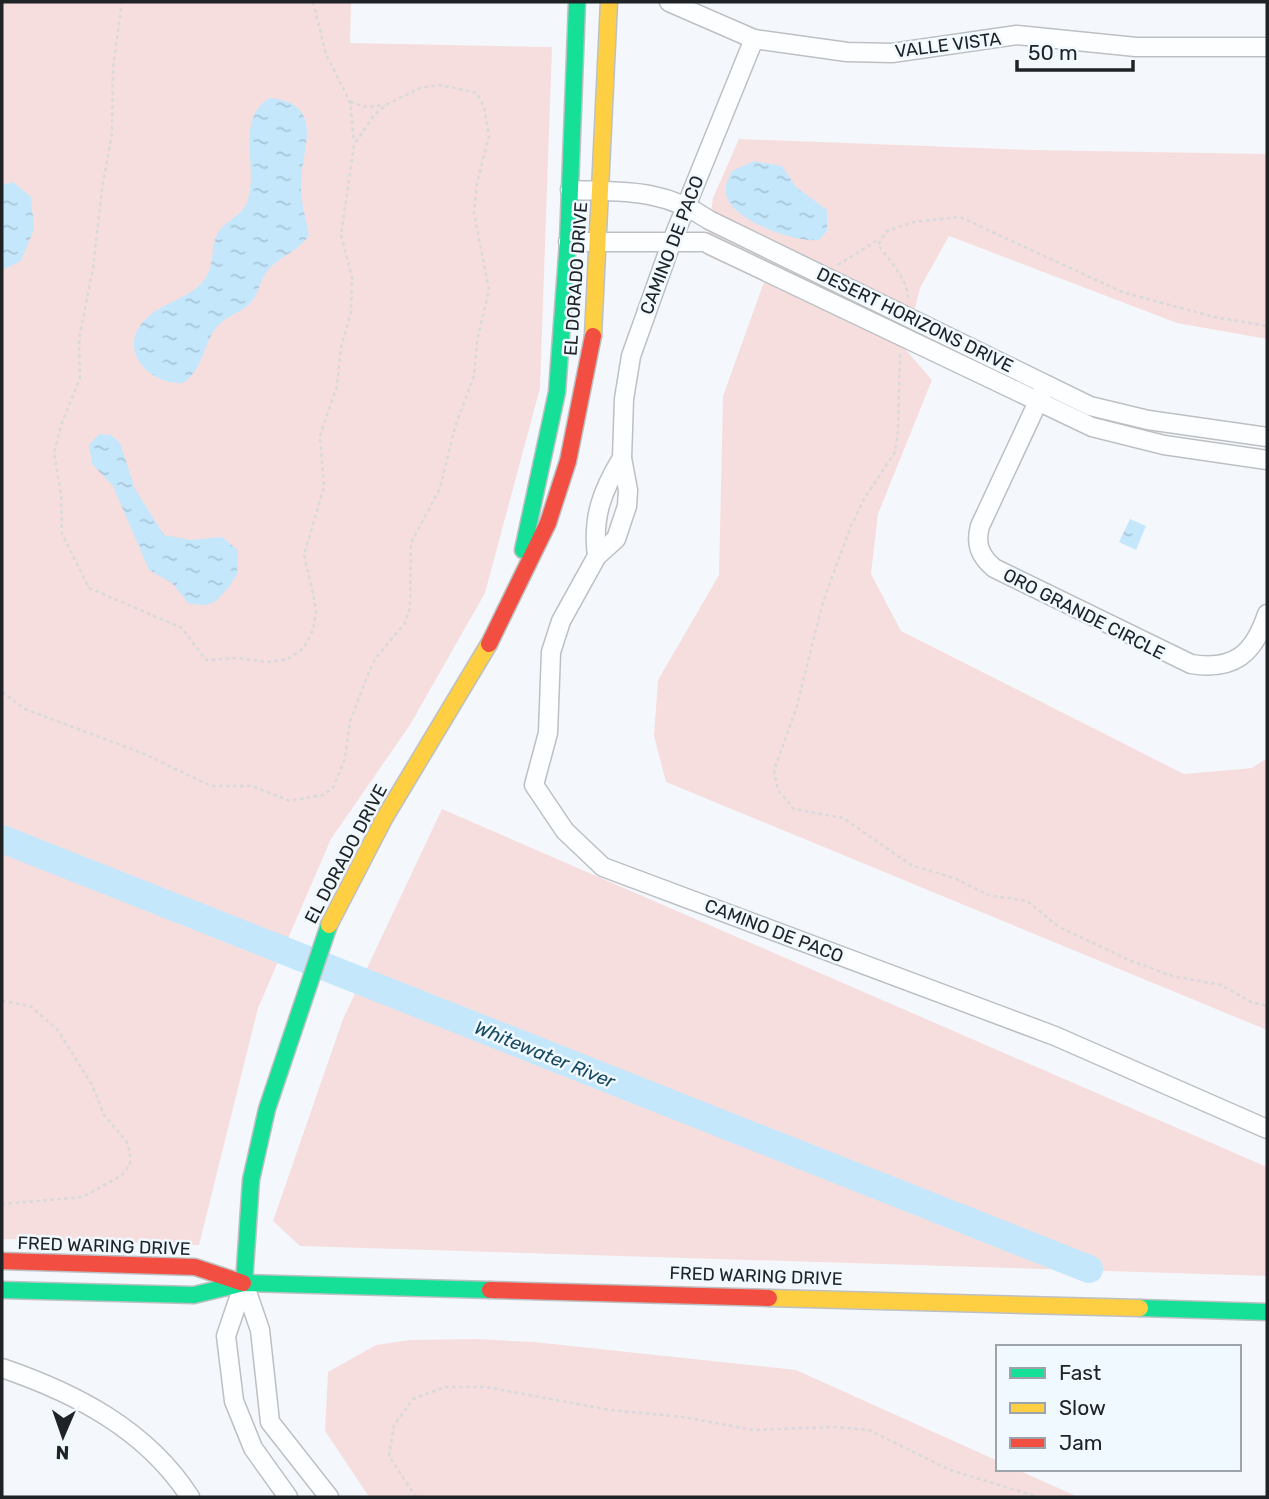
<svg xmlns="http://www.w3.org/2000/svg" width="1269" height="1499" font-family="Rubik,sans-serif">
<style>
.green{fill:#f7dede}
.water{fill:url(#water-ripples)}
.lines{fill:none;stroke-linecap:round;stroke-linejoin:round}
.river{stroke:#c4e7fc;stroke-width:28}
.street-casing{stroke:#bdc0c3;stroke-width:21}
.fast-casing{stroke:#bdc0c3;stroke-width:19}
.slow-casing{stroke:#bdc0c3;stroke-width:19}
.jam-casing{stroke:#bdc0c3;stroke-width:19}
.path{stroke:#d7d9da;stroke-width:2.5;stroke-dasharray:3.5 3.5;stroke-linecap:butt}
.street{stroke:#fdfeff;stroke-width:18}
.fast{stroke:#16e098;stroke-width:16}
.slow{stroke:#ffcf43;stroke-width:16}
.jam{stroke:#f24e42;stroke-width:16}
.labels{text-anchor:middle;stroke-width:5;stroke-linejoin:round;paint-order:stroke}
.street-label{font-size:18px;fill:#202325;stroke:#f0f9ff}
.water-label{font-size:19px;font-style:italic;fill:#164961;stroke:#f0f9ff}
</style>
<defs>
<pattern id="water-ripples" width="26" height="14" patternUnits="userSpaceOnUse" patternTransform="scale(1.75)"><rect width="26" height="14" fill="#c4e7fc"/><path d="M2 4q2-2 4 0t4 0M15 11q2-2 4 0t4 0" fill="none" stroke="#a8c6d8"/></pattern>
</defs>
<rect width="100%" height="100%" fill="#f4f8fc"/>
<g class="green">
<polygon points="2,2 351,2 350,43 552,47 540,388 485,593 410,725 331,839 258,1008 199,1245 2,1239"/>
<polygon points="739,139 1032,150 1267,154 1267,339 1177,323 949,236 920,288 905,349 932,380 878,514 871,574 901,631 1184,774 1252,768 1267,758 1267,1030 666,782 654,736 658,680 719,575 723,396 764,282 705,255 713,198"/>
<polygon points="442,809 1267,1167 1267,1276 300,1246 273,1221 343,1019"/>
<polygon points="477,1339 534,1342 796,1370 998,1461 998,1469 1016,1469 1078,1497 369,1497 325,1431 328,1372 376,1345 410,1340"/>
</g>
<g class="water">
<path d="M270,98C328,104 300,151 301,186C301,203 306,219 309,235C299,251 280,256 268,270C259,281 259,297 246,307C236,314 223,318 215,329C202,348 204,368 183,383C149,385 117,350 144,321C161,302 189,300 205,279C215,265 210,248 218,233C225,221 242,216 247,202C260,169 233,119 270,98Z"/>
<path d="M754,161L782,166L796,187L827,210V231L819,240C796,243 734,221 727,197C723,188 728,179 732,171Z"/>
<polygon points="13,182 31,197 34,229 21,261 2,270 2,185"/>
<polygon points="99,434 111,435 120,443 135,489 164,535 191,540 222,537 238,550 237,574 229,587 216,601 206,605 189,604 172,583 149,570 113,486 92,464 89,445"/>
<polygon points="1130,519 1146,526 1136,550 1119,542"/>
</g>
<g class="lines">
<polyline class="river" points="2,839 1089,1269"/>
<defs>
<g id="street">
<polyline points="669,2 754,39 847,52 892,53 1017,35 1136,47 1267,47"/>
<polyline points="754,39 672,241 631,356 624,399 622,458 628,490 627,506 616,539 597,556 561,621 551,652 548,733 534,785 565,831 603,867 1055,1036 1267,1129"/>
<path d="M570,190C622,192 663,188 709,220L1090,406L1148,420L1267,437"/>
<polyline points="568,242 704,242 1092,427 1164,445 1267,460"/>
<path d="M1042,393L980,526C975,544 980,556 994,568L1191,664C1235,671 1254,653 1267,614"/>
<path d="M597,556C592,517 602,491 622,458"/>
<polyline points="244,1283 260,1330 270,1422 329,1497"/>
<polyline points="244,1283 226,1336 234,1401 253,1448 288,1497"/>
<path d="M2,1368C75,1393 146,1429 190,1497"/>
</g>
<g id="fast">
<polyline points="523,550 557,392 568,242 577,2"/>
<polyline points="244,1283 251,1180 267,1109 329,925"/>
<polyline points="2,1290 194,1295 244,1283 490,1290"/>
<polyline points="1140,1308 1267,1312"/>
</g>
<g id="slow">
<polyline points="593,336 609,2"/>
<polyline points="329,925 385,817 489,644"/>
<polyline points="769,1298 1140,1308"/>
</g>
<g id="jam">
<polyline points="489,644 548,523 568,461 593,336"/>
<polyline points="2,1261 195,1267 243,1283"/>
<polyline points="490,1290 769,1298"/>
</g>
</defs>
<use href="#street" class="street-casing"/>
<use href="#fast" class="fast-casing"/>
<use href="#slow" class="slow-casing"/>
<use href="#jam" class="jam-casing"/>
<g class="path">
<polyline points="313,2 326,54 350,102 354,142"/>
<polyline points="350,102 366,107 385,105"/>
<polyline points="838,265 879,239"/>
<path d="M908,298C907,278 890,261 878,245L887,231L913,222L960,217L1122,292L1214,317L1267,326"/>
<polyline points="900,354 898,431 895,452 864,499 851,526 823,602 796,709 774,770 778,790 794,809 843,818 911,865 954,878 988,895 1027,901 1059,927 1129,960 1172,976 1221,985 1251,1002 1267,1006"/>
<polyline points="2,692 25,709 142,753 211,786 252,786 290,801 323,795 333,788 345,758 350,721 369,672 375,659 405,623 410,608 411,543 440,488 455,427 474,376 477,341 489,290 474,213 477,183 489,136 484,107 477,93 440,85 420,88 386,105 374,115 354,145 341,235 352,277 351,312 341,347 337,386 320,436 324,487 304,555 313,593 316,612 313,630 304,648 288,659 268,662 237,658 206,660 182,628 89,588 62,534 61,494 54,453 61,425 80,378 79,339 93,268 102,189 112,133 113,67 122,2"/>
<polyline points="2,1001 30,1006 57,1029 92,1085 104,1115 127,1142 130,1153 130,1165 122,1175 83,1197 2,1204"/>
<polyline points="416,1497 389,1456 394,1425 413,1399 445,1387 486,1387 610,1410 683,1417 753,1430 836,1427 869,1430 950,1470 1038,1497"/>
</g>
<use href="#street" class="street"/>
<use href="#fast" class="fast"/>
<use href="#slow" class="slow"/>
<use href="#jam" class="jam"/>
</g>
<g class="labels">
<g class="street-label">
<text transform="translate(948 45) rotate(-7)" y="6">VALLE VISTA</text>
<text transform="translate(672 245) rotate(-69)" y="6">CAMINO DE PACO</text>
<text transform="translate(576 279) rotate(-86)" y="6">EL DORADO DRIVE</text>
<text transform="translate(915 320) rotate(26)" y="6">DESERT HORIZONS DRIVE</text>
<text transform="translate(1084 614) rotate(27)" y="6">ORO GRANDE CIRCLE</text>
<text transform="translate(346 854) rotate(-62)" y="6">EL DORADO DRIVE</text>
<text transform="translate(774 931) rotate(21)" y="6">CAMINO DE PACO</text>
<text transform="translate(104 1246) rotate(2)" y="6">FRED WARING DRIVE</text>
<text transform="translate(756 1276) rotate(2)" y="6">FRED WARING DRIVE</text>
</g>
<g class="water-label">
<text transform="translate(545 1054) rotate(22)" y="7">Whitewater River</text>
</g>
</g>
<rect width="1269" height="1499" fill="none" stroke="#202325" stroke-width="7"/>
<rect x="996" y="1345" width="245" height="126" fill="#f0f9ff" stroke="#9da3a8" stroke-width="2"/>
<rect x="1010" y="1368" width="35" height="10" fill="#16e098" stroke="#9da3a8" stroke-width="2"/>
<text x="1059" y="1380" font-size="21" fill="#202325">Fast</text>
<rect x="1010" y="1403" width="35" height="10" fill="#ffcf43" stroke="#9da3a8" stroke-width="2"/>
<text x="1059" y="1415" font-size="21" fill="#202325">Slow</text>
<rect x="1010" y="1438" width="35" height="10" fill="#f24e42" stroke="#9da3a8" stroke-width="2"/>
<text x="1059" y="1450" font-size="21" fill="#202325">Jam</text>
<g transform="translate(63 1436) rotate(182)" stroke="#f0f9ff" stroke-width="5" paint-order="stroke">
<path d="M0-5L12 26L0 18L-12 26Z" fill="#202325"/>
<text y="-10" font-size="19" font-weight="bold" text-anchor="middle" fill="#202325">N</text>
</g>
<path d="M1017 60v10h116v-10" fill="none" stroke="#202325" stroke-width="3.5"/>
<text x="1028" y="60" font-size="21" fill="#202325" stroke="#f0f9ff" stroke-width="5" paint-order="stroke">50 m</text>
</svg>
